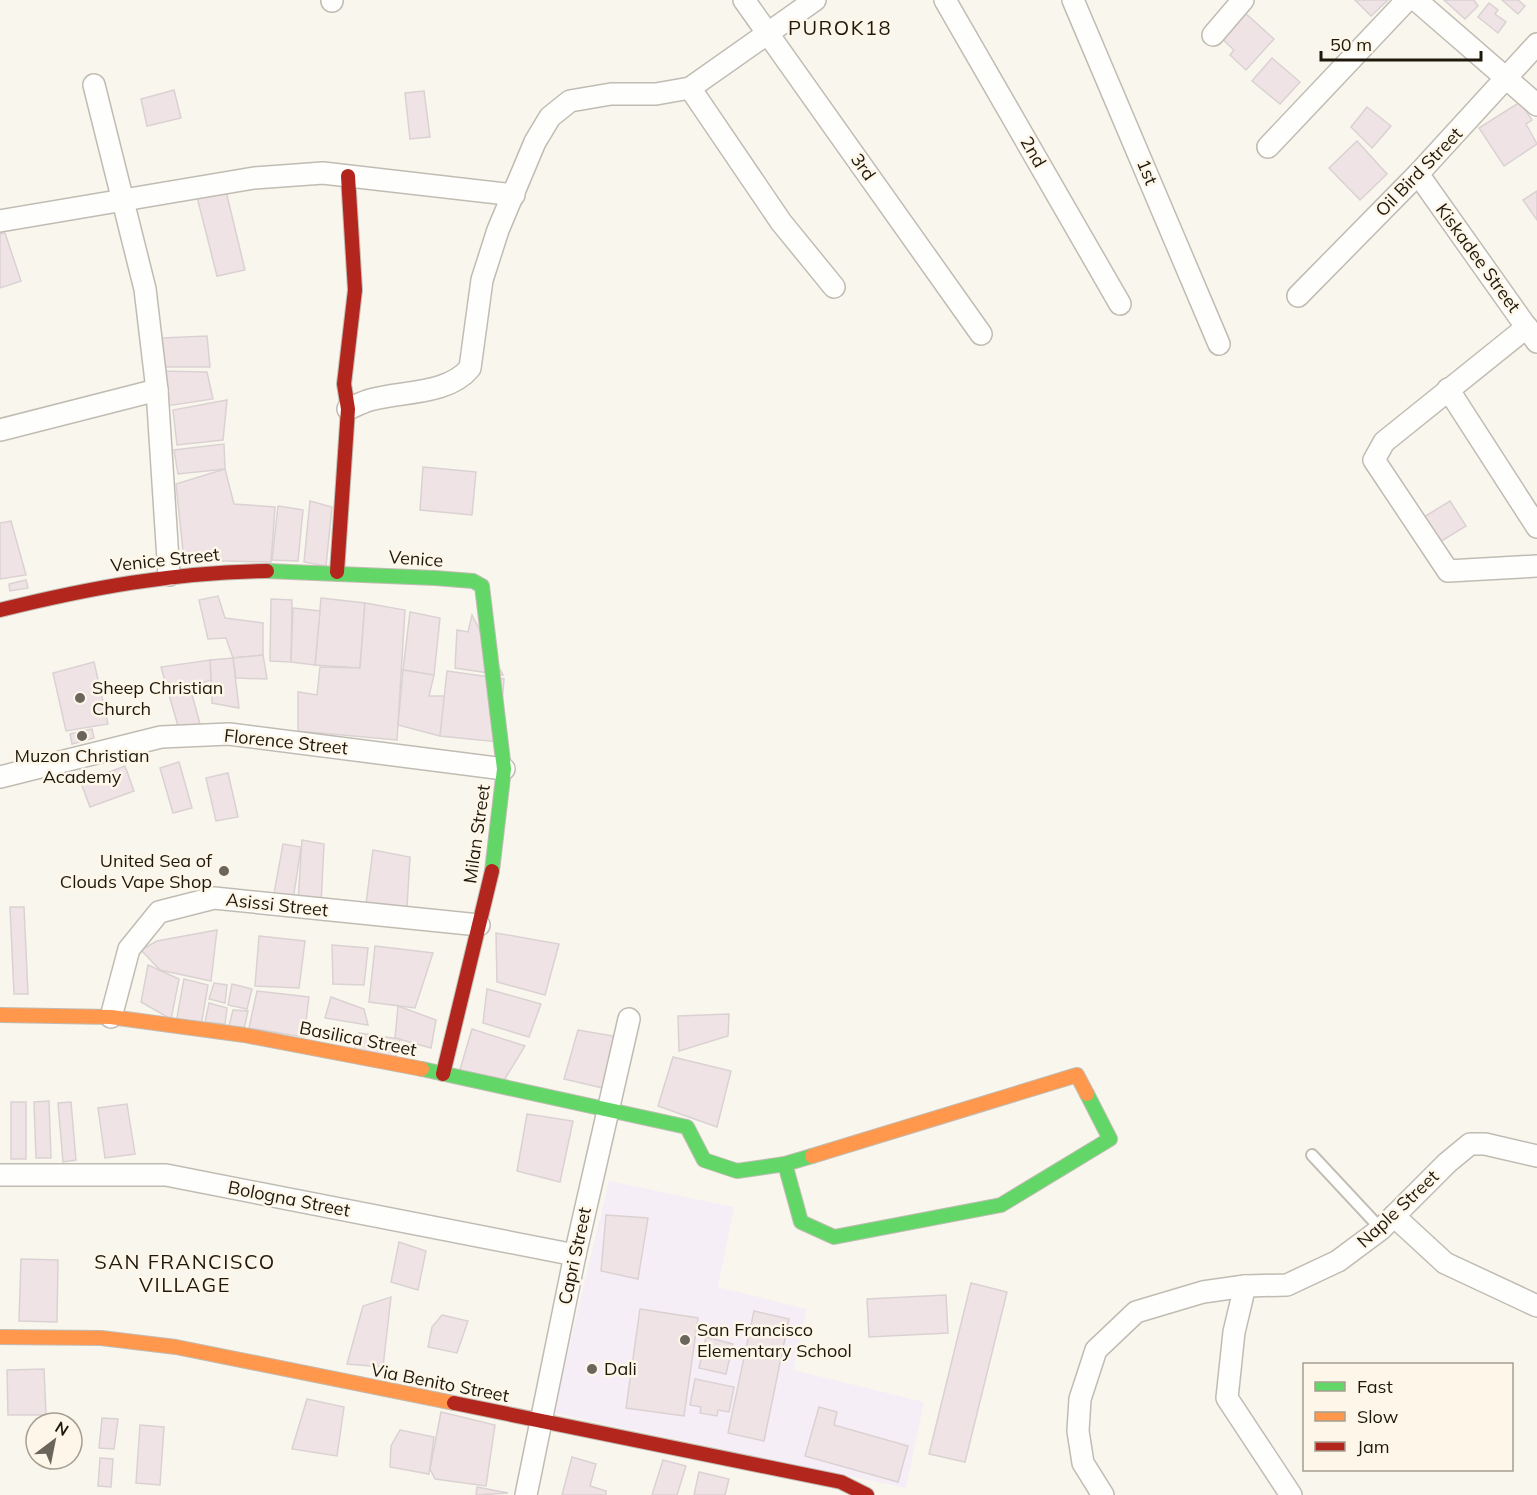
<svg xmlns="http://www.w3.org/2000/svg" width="1537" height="1495" font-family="Mulish,sans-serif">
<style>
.education{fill:#f6eef6}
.building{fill:#f0e3e6;stroke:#dad2d2;stroke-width:1.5}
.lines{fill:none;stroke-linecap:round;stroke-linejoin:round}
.lane-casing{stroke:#c1bcb3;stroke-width:14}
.street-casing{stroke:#c1bcb3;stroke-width:24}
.fast-casing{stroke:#c1bcb3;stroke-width:16}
.slow-casing{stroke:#c1bcb3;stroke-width:16}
.jam-casing{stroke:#c1bcb3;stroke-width:16}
.lane{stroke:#fefefc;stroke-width:10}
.street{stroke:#fefefc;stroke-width:21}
.fast{stroke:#63d668;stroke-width:14}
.slow{stroke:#ff974d;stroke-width:14}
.jam{stroke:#b3261e;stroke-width:14}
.poi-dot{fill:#6b665b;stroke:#fef7e9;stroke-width:2}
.labels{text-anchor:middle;stroke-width:5;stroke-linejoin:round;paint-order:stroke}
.street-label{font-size:18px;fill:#1f190c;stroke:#fef7e9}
.poi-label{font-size:18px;fill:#1f190c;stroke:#fef7e9;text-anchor:start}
.neighbourhood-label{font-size:20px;letter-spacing:1.5px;fill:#1f190c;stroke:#fef7e9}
</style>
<rect width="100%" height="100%" fill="#f9f6ee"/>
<polygon class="education" points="609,1181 734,1207 718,1287 807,1309 794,1370 924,1402 906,1488 553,1413"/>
<g class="building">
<polygon points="1355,0 1388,0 1371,16"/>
<polygon points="1444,0 1474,0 1478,6 1465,19"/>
<polygon points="1502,0 1518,0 1525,6 1518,14"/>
<polygon points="1489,3 1498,10 1495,14 1506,22 1498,33 1478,17"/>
<polygon points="1243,11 1274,39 1246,70 1230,55 1234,50 1220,37"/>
<polygon points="1272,58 1300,82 1280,104 1252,81"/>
<polygon points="174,90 181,118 147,126 141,99"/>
<polygon points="424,91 430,137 410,139 405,93"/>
<polygon points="1520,102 1532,120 1526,124 1537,144 1504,166 1479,128"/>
<polygon points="1367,107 1391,126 1372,148 1351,127"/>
<polygon points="1357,141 1387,174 1360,200 1329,168"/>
<polygon points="225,187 245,270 217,276 196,193"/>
<polygon points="1537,191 1537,220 1523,200"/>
<polygon points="5,233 21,281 0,288 0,234"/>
<polygon points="207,336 210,367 163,367 162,338"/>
<polygon points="160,371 207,372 213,399 166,406"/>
<polygon points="227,400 223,440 177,445 173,410"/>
<polygon points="224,444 225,469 178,474 174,450"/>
<polygon points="423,467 476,472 472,515 420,510"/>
<polygon points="225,469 234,504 275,507 271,562 184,560 176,484"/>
<polygon points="310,501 332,507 326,566 304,562"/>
<polygon points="1450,501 1466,526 1440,542 1424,517"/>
<polygon points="278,506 303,510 298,561 272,560"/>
<polygon points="11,521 26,575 0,579 0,523"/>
<polygon points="26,580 28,588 10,591 9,584"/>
<polygon points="218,596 225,618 263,623 263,655 233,658 226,638 208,639 199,600"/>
<polygon points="321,598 365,603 360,668 315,665"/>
<polygon points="271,599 292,600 291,662 270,661"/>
<polygon points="365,603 405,610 397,740 298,731 298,692 317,695 320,667 360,668"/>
<polygon points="293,608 320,611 315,665 291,662"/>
<polygon points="410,612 440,618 434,675 403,670"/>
<polygon points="472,615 503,675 455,668 457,630 468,632"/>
<polygon points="263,655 267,679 236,678 233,658"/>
<polygon points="233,658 239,708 212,703 210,660"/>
<polygon points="210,660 211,680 190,687 200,724 178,726 161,667"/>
<polygon points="94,662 108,724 66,731 53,673"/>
<polygon points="403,670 434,675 429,696 445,696 440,736 398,725"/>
<polygon points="447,671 504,679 499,742 440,736"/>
<polygon points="92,729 94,738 72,744 70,734"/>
<polygon points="179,762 192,808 173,813 160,768"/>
<polygon points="125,766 134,791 90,807 81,783"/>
<polygon points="228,773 238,817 216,821 206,778"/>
<polygon points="302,840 324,844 321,904 298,901"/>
<polygon points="283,844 301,847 293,900 273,899"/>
<polygon points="373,850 410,857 407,907 366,904"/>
<polygon points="10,907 24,907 28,994 14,994"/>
<polygon points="217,930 211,981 160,970 141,950 157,941"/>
<polygon points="496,933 559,944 545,995 497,982"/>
<polygon points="259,936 305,941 299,988 255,986"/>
<polygon points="332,945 368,948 364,985 333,984"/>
<polygon points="375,946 433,953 415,1008 369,1002"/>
<polygon points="148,965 179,979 171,1019 141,1002"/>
<polygon points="184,979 208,985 201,1026 176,1023"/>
<polygon points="214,983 227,985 225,1003 209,999"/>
<polygon points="232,984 252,989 247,1009 228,1005"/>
<polygon points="487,989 541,1004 529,1037 483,1023"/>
<polygon points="257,991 309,997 304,1037 249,1028"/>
<polygon points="331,997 364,1009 368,1025 325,1018"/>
<polygon points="209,1003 227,1008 225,1024 205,1022"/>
<polygon points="398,1006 436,1020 431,1048 395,1038"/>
<polygon points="233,1010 248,1011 244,1029 229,1026"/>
<polygon points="729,1014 728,1036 679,1051 678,1016"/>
<polygon points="472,1029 525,1046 503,1082 459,1073"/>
<polygon points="578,1030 619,1037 607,1089 564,1079"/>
<polygon points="359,1033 400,1039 394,1064 354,1050"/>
<polygon points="673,1057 731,1071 717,1127 658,1106"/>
<polygon points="49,1101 51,1158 36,1158 34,1102"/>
<rect x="11" y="1102" width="15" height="57"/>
<polygon points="71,1102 76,1160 63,1162 58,1103"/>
<polygon points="127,1104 135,1154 105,1158 98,1108"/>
<polygon points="527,1114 573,1121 560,1182 517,1171"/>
<polygon points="606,1215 648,1218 638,1279 601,1271"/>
<polygon points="399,1242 426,1251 418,1290 391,1282"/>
<polygon points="21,1259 58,1260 57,1322 19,1321"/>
<polygon points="971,1283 1007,1292 965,1462 929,1454"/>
<polygon points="946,1295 948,1333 869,1337 867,1299"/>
<polygon points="391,1297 383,1367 347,1364 363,1306"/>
<polygon points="640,1309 698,1318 684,1416 626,1408"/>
<polygon points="754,1311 789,1319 764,1441 728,1433"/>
<polygon points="442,1315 468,1321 457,1353 428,1347 432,1327"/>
<polygon points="706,1337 733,1344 726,1374 699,1368"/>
<polygon points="44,1369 46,1415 8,1415 7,1370"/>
<polygon points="695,1379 734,1387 729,1412 718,1410 717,1416 700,1413 701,1407 690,1405"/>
<polygon points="307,1399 344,1407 337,1456 292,1449"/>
<polygon points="819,1407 837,1412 834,1425 908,1446 898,1482 805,1456"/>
<polygon points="441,1412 495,1425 486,1486 435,1479 430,1469"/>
<polygon points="102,1418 118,1419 114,1449 99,1448"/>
<polygon points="140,1425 164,1427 160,1485 136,1483"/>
<polygon points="400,1430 434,1437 429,1474 390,1467 391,1446"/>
<polygon points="572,1457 596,1464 590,1486 606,1491 606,1495 562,1495"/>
<polygon points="100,1458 113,1459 111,1487 98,1486"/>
<polygon points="663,1460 686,1466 677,1495 652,1495"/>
<polygon points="699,1472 729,1479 725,1495 694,1495"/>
<polygon points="477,1487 508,1493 476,1495"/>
</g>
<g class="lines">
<defs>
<polyline id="lane" points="1312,1155 1381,1229"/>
<g id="street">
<polyline points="332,0 332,1"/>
<polyline points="744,0 981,334"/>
<polyline points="945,0 1120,304"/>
<polyline points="1073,0 1219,344"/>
<polyline points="1416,0 1537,105"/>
<polyline points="1213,35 1243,0"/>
<polyline points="94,85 145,289 157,390 169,575"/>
<polyline points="690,88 781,222 834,287"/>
<polyline points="1268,147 1407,0"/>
<polyline points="1418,174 1537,342"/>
<polyline points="0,221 254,178 323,173 514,195"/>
<polyline points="1298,296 1418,174 1537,44"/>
<polyline points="1527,327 1384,442 1374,460 1448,571 1537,566"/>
<polyline points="1448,389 1537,527"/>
<path d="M348,409C355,406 363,402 370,400C401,391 448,395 470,368L482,280L498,230L535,142L550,117L570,101L611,94H656L690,88L815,0"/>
<polyline points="0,430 157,390"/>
<polyline points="0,777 161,737 229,734 504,769"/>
<polyline points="111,1017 129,949 159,912 214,898 479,925"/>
<polyline points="0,1175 166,1175 575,1255"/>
<polyline points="1394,1216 1445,1263 1537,1306"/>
<polyline points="1245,1286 1234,1332 1227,1398 1291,1495"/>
<polyline points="526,1495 575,1255 629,1019"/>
<polyline points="1103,1495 1083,1463 1078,1431 1080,1399 1096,1350 1136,1312 1203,1292 1245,1286 1287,1285 1338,1261 1381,1229 1447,1163 1470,1144 1485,1144 1537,1156"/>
</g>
<g id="fast">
<polyline points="267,571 435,578 473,581 482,586 504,769 492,871"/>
<polyline points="422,1069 687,1127 704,1160 737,1171 785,1164 812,1156"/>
<polyline points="785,1164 801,1222 834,1237 1001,1205 1110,1139 1087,1094"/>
</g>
<g id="slow">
<polyline points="0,1015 111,1017 244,1035 422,1069"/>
<polyline points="812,1156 1077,1075 1087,1094"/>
<polyline points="0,1337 101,1338 176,1347 454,1403"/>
</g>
<g id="jam">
<polyline points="337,572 348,409 344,384 355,290 348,176"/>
<path d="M0,610C89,588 175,572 267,571"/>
<polyline points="443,1074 492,871"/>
<polyline points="454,1403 841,1482 867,1495"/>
</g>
</defs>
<use href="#lane" class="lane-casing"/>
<use href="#street" class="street-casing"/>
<use href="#fast" class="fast-casing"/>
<use href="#slow" class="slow-casing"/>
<use href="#jam" class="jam-casing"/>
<use href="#lane" class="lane"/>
<use href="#street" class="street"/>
<use href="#fast" class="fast"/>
<use href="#slow" class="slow"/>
<use href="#jam" class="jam"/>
</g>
<g class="poi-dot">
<circle cx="80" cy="698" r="6"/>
<circle cx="82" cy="736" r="6"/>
<circle cx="224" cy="871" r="6"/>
<circle cx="685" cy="1340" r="6"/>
<circle cx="592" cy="1369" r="6"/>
</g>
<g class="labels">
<g class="street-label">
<text transform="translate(1033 152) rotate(60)" y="6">2nd</text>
<text transform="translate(863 167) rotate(55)" y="6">3rd</text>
<text transform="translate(1147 172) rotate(67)" y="6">1st</text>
<text transform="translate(1419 172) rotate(-46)" y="6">Oil Bird Street</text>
<text transform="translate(1478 258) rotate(54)" y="6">Kiskadee Street</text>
<text transform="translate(416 559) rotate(4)" y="6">Venice</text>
<text transform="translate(165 560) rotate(-6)" y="6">Venice Street</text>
<text transform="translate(286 742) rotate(6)" y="6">Florence Street</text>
<text transform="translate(477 834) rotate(-82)" y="6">Milan Street</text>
<text transform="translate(277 905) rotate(6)" y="6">Asissi Street</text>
<text transform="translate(358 1039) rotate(11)" y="6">Basilica Street</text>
<text transform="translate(289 1199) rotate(11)" y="6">Bologna Street</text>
<text transform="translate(1398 1209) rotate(-43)" y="6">Naple Street</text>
<text transform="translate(575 1256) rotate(-78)" y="6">Capri Street</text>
<text transform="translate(440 1383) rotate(11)" y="6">Via Benito Street</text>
</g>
<g class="poi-label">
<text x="92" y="694">Sheep Christian<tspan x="92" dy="21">Church</tspan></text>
<text x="82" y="762" text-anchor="middle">Muzon Christian<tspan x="82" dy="21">Academy</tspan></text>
<text x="212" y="867" text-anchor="end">United Sea of<tspan x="212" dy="21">Clouds Vape Shop</tspan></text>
<text x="697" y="1336">San Francisco<tspan x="697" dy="21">Elementary School</tspan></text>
<text x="604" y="1375">Dali</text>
</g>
<g class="neighbourhood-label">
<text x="840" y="35">PUROK18</text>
<text x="185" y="1269">SAN FRANCISCO<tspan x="185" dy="23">VILLAGE</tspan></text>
</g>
</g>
<rect x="1303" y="1363" width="210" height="108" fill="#fef7e9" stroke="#a59e91" stroke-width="1.5"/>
<rect x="1315" y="1382" width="30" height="9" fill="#63d668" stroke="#a59e91" stroke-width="1.5"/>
<text x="1357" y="1393" font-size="18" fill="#1f190c">Fast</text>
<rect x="1315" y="1412" width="30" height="9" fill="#ff974d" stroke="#a59e91" stroke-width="1.5"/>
<text x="1357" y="1423" font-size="18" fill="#1f190c">Slow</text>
<rect x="1315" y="1442" width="30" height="9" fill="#b3261e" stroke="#a59e91" stroke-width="1.5"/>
<text x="1357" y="1453" font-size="18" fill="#1f190c">Jam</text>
<g transform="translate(54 1441) rotate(32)"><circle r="28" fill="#fef7e9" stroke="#a59e91" stroke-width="1.5"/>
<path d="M0-4.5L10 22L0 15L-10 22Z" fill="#6b665b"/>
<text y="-9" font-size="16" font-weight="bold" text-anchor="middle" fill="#1f190c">N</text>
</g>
<path d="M1321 51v9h160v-9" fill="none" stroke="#1f190c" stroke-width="3"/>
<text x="1330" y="51" font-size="18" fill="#1f190c" stroke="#fef7e9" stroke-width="4.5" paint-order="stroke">50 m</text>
</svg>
